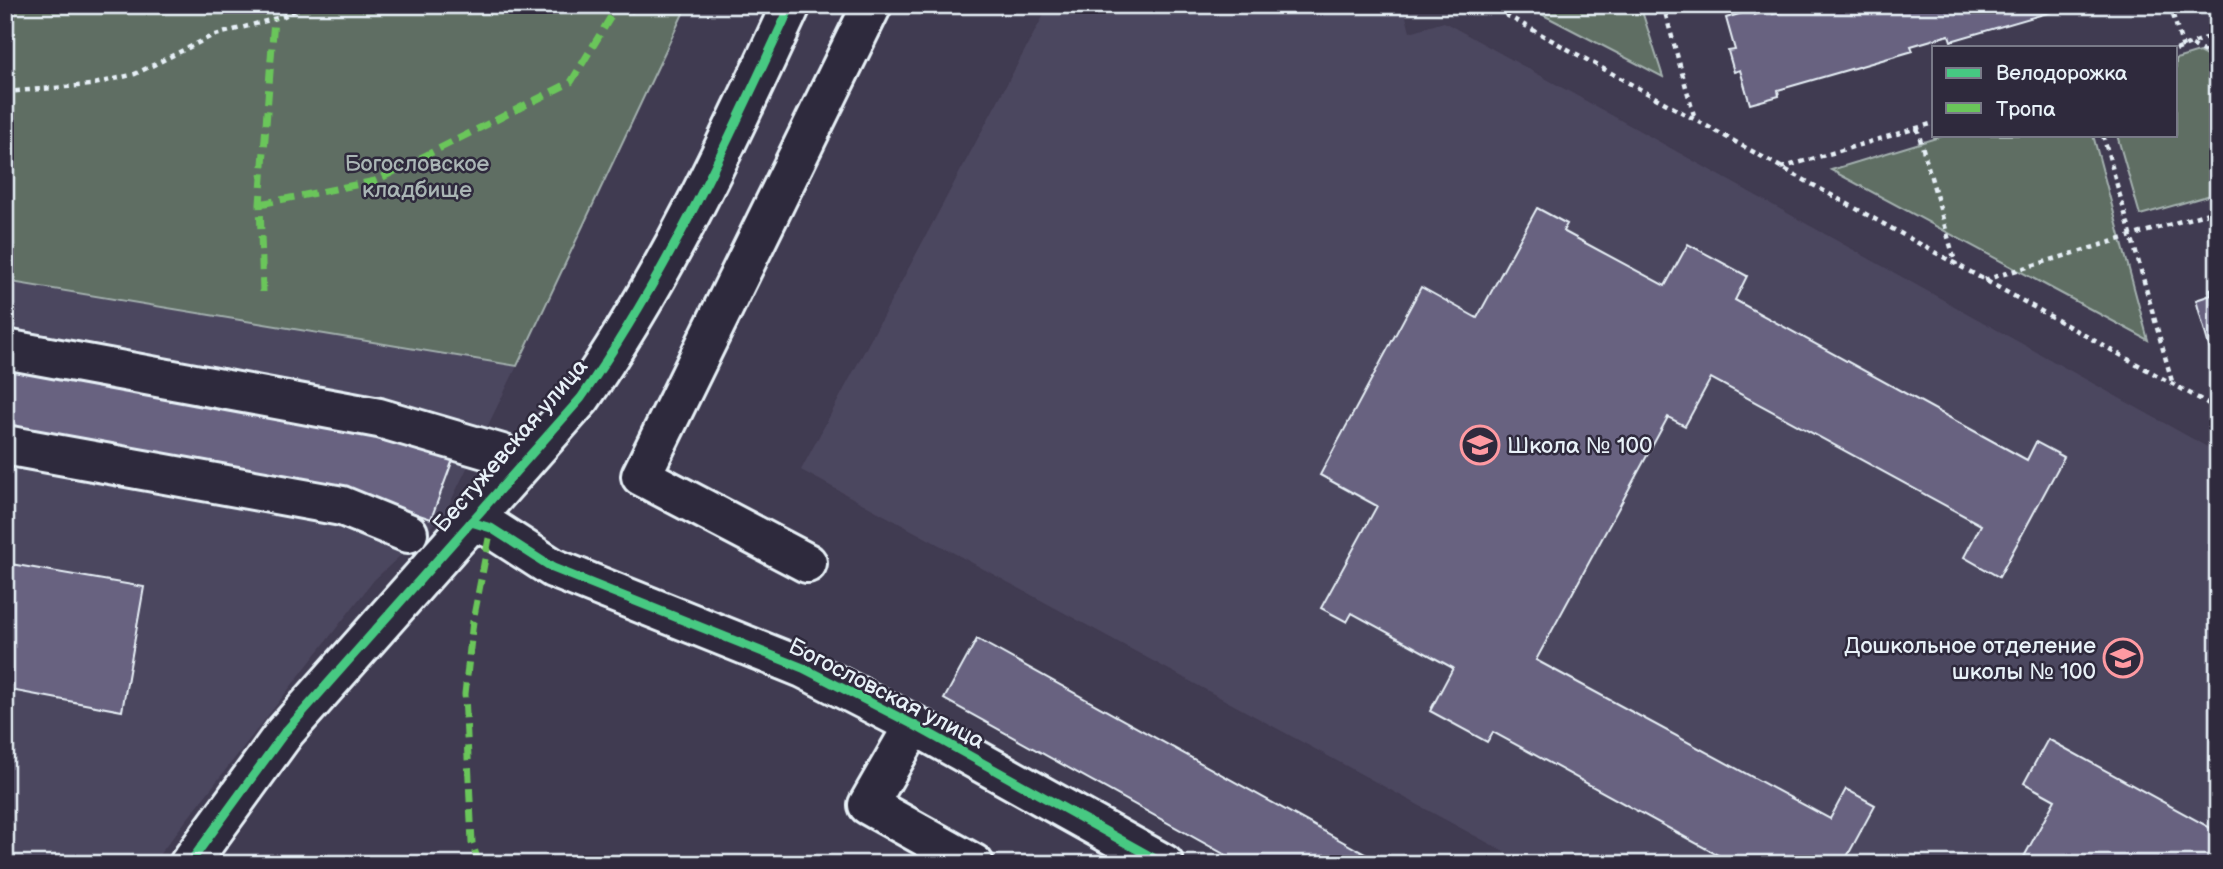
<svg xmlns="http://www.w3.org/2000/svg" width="2223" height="869" font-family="'Balsamiq Sans',sans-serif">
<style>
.built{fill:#4c475f}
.green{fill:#5e6e64;stroke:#a3b0ae;stroke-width:2}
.building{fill:#676280;stroke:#e8f1f8;stroke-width:2}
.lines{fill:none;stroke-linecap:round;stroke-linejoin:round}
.minor-casing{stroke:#e8f1f8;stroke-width:44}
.path{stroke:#e8f1f8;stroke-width:4.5;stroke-dasharray:5 5;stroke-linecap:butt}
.minor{stroke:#2f2a3d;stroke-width:38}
.quiet{stroke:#6ac65a;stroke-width:7;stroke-dasharray:14 7;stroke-linecap:butt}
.cycleway-casing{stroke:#2f2a3d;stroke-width:13}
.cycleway{stroke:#46c982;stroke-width:9}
.labels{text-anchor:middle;stroke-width:5;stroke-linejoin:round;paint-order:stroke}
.park-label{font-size:23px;fill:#aab6b5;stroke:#2f2a3d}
.street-label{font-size:23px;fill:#e8f1f8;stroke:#2f2a3d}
.poi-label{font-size:23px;fill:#e8f1f8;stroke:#2f2a3d;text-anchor:start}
</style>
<rect width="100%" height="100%" fill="#403b51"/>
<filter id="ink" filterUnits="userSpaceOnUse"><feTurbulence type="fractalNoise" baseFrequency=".0143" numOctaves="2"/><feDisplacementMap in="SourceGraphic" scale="14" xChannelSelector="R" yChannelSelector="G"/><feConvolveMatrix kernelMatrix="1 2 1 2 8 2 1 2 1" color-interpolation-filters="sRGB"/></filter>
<g filter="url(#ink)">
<g class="built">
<polygon points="1049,5 1403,5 1410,32 1444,22 2218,453 2218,864 1527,864 801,470"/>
<polygon points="5,282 517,366 444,515 374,580 152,864 5,864"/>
</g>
<g class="green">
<polygon points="5,5 687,5 517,366 5,281"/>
<polygon points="1524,5 1640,5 1663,77"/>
<polygon points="2199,52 2218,62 2218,193 2140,215 2117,135 2176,135 2176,59"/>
<polygon points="1946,135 2093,135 2148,340 1831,170"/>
</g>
<g class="building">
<polygon points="1805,5 2075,5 1951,41 1949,35 1911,46 1913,51 1778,90 1779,96 1750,104 1740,70 1734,72 1728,51 1735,50 1726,18 1752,10 1754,15 1771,10 1773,14"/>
<polygon points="1537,208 1567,224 1563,231 1665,286 1688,244 1747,276 1735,300 2027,460 2036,442 2064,457 1999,577 1964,557 1981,525 1711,378 1685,426 1668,417 1536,660 1830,819 1846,789 1875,805 1843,864 1734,864 1493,732 1487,742 1430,711 1453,668 1352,613 1347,622 1321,608 1377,506 1320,475 1421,287 1477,318"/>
<polygon points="2218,287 2218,363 2214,364 2196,300 2211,295 2210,289"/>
<polygon points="5,365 353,424 455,454 431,519 349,491 5,430"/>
<polygon points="5,563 144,587 122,711 5,689"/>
<polygon points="977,639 1383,864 1242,864 944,699"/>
<polygon points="2048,739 2218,832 2218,851 2211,864 2166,864 2158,859 2156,864 2020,864 2055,800 2024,783"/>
</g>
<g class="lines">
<defs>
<g id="minor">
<polyline points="5,349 379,418 502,454 522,464"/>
<polyline points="5,445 342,506 408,533"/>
<polyline points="471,522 491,528 553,568 803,668 914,725 1164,864"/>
<polyline points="807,563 641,476 872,5"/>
<polyline points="914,725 868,805 974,864"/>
<path d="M189,864L285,732L581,398C666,276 729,140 791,5"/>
</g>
</defs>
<use href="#minor" class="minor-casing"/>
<g class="path">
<polyline points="620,5 632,11 633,5"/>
<polyline points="1488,5 2218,409"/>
<polyline points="1663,5 1695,119"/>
<polyline points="2170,5 2183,48"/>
<polyline points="2192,45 2218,59"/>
<polyline points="2176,50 2218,33"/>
<polyline points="5,92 90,85 135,74 212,36 284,16 305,5"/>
<polyline points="1917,128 1956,265"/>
<polyline points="2103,135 2173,385"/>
<polyline points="1781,168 1934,123"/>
<polyline points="1984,280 2218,210"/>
</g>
<use href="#minor" class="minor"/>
<g class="quiet">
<polyline points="260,204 375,181 571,82 618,5"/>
<polyline points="263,292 260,204 274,19"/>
<polyline points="479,864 472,843 465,694 473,621 491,528"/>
</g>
<defs>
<g id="cycleway">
<polyline points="471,522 491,528 553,568 803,668 914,725 1164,864"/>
<path d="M189,864L285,732L581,398C666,276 729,140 791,5"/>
</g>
</defs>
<use href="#cycleway" class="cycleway-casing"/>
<use href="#cycleway" class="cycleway"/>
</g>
</g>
<defs>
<symbol id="school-ring" viewBox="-11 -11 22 22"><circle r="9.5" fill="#2f2a3d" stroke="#ff9aa2" stroke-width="1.5"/><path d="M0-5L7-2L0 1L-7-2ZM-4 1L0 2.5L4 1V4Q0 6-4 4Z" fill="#ff9aa2"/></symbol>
</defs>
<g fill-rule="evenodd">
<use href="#school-ring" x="1458" y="423" width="44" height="44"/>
<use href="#school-ring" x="2101" y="636" width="44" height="44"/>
</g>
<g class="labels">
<g class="park-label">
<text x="417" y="171">Богословское<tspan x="417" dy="26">кладбище</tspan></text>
</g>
<g class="street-label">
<text transform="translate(510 445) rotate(-49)" y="8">Бестужевская улица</text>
<text transform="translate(887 693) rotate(27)" y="8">Богословская улица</text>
</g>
<g class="poi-label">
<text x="1507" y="453">Школа № 100</text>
<text x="2096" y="653" text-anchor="end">Дошкольное отделение<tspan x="2096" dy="26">школы № 100</tspan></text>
</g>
</g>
<rect width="2223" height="869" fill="none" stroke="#2f2a3d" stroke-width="28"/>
<rect x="14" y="14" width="2195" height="841" fill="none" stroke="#e8f1f8" stroke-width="2.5" filter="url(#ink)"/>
<rect x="1932" y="46" width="245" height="91" fill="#2f2a3d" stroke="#797a88" stroke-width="2"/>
<rect x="1946" y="68" width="35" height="10" fill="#46c982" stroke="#797a88" stroke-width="2"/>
<text x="1996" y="80" font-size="21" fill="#e8f1f8">Велодорожка</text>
<rect x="1946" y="103" width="35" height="10" fill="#6ac65a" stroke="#797a88" stroke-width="2"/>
<text x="1996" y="116" font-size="21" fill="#e8f1f8">Тропа</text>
</svg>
